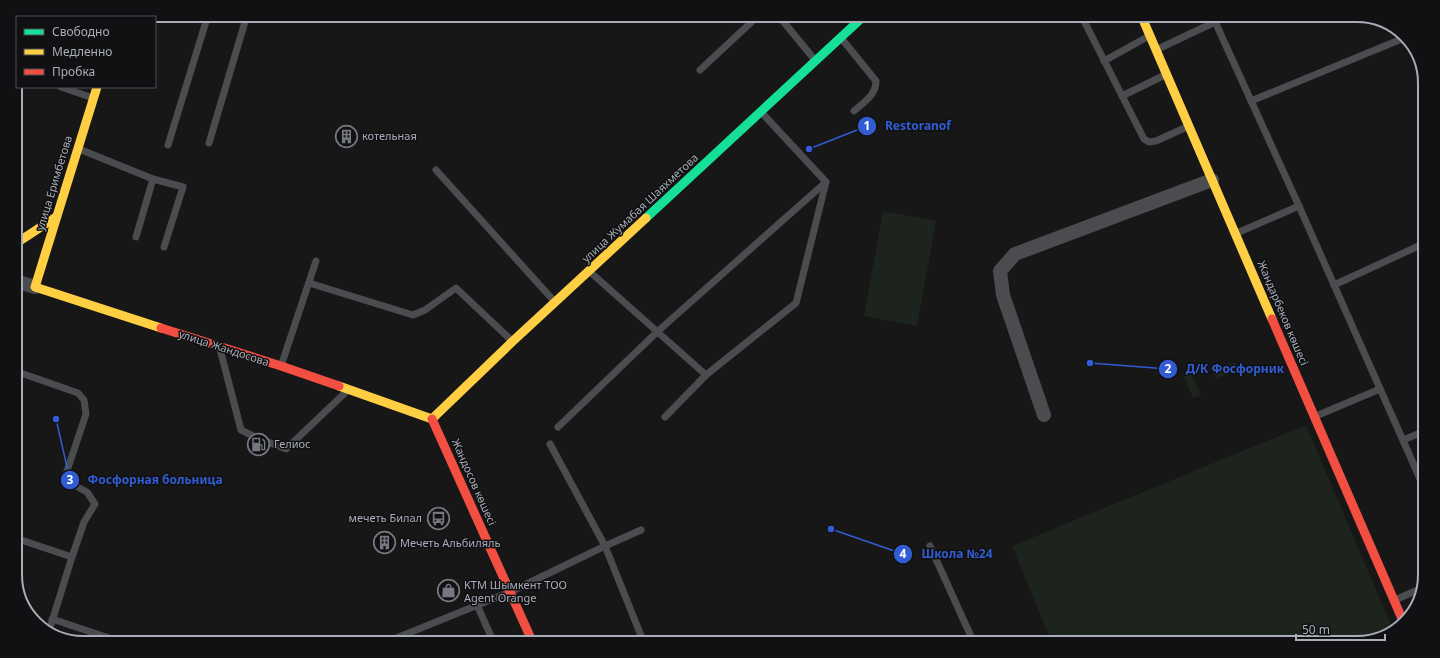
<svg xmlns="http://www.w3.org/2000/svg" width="1440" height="658" font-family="'Noto Sans',sans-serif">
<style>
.green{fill:#1d241e}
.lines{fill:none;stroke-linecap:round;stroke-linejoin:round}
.lane{stroke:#4b4c50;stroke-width:7}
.street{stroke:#4b4c50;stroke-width:14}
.fast{stroke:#16e098;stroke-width:9}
.slow{stroke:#ffcf43;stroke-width:9}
.jam{stroke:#f24e42;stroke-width:9}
.labels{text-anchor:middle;stroke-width:3;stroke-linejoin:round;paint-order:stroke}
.poi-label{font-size:11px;fill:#a8adb8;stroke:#111113;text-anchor:start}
.street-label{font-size:11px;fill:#a8adb8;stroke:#111113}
.rim{fill:none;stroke:#a8adb8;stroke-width:2}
.leader{fill:none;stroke:#325cd3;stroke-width:1.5}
.callout-dot{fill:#325cd3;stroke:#111113;stroke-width:1.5}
.mark-label{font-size:12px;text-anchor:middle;font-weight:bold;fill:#fff}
.callout-label{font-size:12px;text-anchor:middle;font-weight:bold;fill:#325cd3;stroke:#111113;stroke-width:3;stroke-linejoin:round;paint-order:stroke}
</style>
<rect width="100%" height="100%" fill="#171717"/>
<g class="green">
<polygon points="883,211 936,221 917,326 864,316"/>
<polygon points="1236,362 1239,370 1216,379 1213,371"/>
<polygon points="1191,372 1201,395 1193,398 1183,375"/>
<polygon points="1306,425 1394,632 1357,643 1052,643 1012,546"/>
</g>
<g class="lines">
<g class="lane">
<polyline points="778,15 814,59"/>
<polyline points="1081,15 1144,139 1149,142 1156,141 1189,126"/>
<polyline points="1212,15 1299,206 1425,490"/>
<path d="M842,39L876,81C876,95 864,102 854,111"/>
<polyline points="1410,43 1422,72"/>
<polyline points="1158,49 1215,22"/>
<polyline points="1104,61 1149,36"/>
<polyline points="700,70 759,15"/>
<polyline points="61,87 93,98"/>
<polyline points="15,92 17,86"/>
<polyline points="1122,96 1165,75"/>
<polyline points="1251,101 1404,38"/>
<polyline points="209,143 247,15"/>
<polyline points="168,145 208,15"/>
<polyline points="79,149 153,179 183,187 164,247"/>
<polyline points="436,170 554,301"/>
<polyline points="1237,233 1299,206"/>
<polyline points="136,237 153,179"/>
<polyline points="589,271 706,375"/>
<polyline points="309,283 413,315 425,310 456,288 511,340"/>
<polyline points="1334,285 1425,243"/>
<polyline points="220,349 241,430 253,436"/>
<polyline points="281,366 316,261"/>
<polyline points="15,371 78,393 84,400 86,414 64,480 87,492 95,504 84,522 72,557"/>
<polyline points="1316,416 1380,389"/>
<polyline points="665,417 706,375 796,303 826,182"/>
<polyline points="558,427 657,332 826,182 762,113"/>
<polyline points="1403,440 1425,431"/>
<polyline points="268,442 286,449 347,391"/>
<polyline points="550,444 605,546 644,643"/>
<polyline points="15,538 72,557 49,631"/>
<polyline points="930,546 974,643"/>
<polyline points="1395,600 1422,588"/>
<polyline points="477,605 494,643"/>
<polyline points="52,619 124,643"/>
<polyline points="384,643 510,592 605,546 641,530"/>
</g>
<g class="street">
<polyline points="15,281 35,287"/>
<polyline points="1044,415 1003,295 1000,271 1015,254 1212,180"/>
</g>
<polyline class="fast" points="646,218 865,15"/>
<g class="slow">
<polyline points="1141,15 1272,319"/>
<polyline points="118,17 119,15"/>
<polyline points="97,87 35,287 161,328"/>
<polyline points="15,244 56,217"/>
<polyline points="339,386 432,419"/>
<polyline points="432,419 513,341 646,218"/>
</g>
<g class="jam">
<polyline points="1272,319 1403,621"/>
<polyline points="161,328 281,366 339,386"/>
<polyline points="432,419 533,643"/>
</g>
</g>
<defs>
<symbol id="building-ring" viewBox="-11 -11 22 22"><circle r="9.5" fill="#111113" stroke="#757880" stroke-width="1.5"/><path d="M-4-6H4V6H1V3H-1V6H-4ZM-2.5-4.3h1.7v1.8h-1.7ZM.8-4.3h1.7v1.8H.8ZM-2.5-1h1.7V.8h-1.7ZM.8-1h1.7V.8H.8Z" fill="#757880"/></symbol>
<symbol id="fuel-ring" viewBox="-11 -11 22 22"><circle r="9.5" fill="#111113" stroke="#757880" stroke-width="1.5"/><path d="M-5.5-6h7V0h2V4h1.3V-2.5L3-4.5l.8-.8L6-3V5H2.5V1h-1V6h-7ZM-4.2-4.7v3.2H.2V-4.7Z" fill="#757880"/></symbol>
<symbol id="bus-ring" viewBox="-11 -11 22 22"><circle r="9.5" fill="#111113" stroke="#757880" stroke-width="1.5"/><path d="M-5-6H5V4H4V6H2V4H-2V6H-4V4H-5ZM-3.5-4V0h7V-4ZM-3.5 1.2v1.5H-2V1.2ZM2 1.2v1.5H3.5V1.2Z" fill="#757880"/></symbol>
<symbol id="shop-ring" viewBox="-11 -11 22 22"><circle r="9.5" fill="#111113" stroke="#757880" stroke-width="1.5"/><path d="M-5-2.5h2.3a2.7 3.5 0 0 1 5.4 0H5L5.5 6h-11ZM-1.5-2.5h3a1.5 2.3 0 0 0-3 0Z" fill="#757880"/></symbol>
</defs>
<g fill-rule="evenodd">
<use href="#building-ring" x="334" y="124" width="25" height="25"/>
<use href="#fuel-ring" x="246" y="432" width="25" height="25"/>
<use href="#bus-ring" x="426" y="506" width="25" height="25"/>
<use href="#building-ring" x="372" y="530" width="25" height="25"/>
<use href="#shop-ring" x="436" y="578" width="25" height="25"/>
</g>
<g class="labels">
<g class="poi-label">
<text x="362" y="140">котельная</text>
<text x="274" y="448">Гелиос</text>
<text x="422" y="522" text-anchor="end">мечеть Билал</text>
<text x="400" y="547">Мечеть Альбиляль</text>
<text x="464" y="589">KTM Шымкент ТОО<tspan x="464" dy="13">Agent Orange</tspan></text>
</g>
<g class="street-label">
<text transform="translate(54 183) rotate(-73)" y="4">улица Еримбетова</text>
<text transform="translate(640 208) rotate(-43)" y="4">улица Жумабая Шаяхметова</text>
<text transform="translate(1283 313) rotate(67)" y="4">Жандарбеков көшесі</text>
<text transform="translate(224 348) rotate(18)" y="4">улица Жандосова</text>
<text transform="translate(474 482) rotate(66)" y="4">Жандосов көшесі</text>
</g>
</g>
<path d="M0 0H1440V658H0ZM83 22H1357A61 61 0 0 1 1418 83V575A61 61 0 0 1 1357 636H83A61 61 0 0 1 22 575V83A61 61 0 0 1 83 22Z" fill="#111113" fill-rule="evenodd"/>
<path class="rim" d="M83 22H1357A61 61 0 0 1 1418 83V575A61 61 0 0 1 1357 636H83A61 61 0 0 1 22 575V83A61 61 0 0 1 83 22Z"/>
<path class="leader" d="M809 149L867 126M1090 363L1168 369M56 419L70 480M831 529L903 554"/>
<g class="callout-dot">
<circle cx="809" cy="149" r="4"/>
<circle cx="1090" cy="363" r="4"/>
<circle cx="56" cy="419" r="4"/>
<circle cx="831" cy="529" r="4"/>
<circle cx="867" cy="126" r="10"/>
<circle cx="1168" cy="369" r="10"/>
<circle cx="70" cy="480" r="10"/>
<circle cx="903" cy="554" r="10"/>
</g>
<g class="mark-label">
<text x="867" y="130">1</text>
<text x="1168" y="373">2</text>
<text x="70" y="484">3</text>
<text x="903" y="558">4</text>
</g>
<g class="callout-label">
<text x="918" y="130">Restoranof</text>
<text x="1235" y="373">Д/К Фосфорник</text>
<text x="155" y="484">Фосфорная больница</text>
<text x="957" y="558">Школа №24</text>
</g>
<rect x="16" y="16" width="140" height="72" fill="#111113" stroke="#4d4f55"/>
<rect x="24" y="29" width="20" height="6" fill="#16e098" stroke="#4d4f55"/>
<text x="52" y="36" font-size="12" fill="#a8adb8">Свободно</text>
<rect x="24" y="49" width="20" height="6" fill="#ffcf43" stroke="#4d4f55"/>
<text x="52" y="56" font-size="12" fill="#a8adb8">Медленно</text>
<rect x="24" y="69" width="20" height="6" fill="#f24e42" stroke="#4d4f55"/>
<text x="52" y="76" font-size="12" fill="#a8adb8">Пробка</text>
<path d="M1296 634v6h89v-6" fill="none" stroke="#a8adb8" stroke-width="2"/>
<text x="1302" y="634" font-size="12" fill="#a8adb8" stroke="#111113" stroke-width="3" paint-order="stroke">50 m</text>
</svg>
